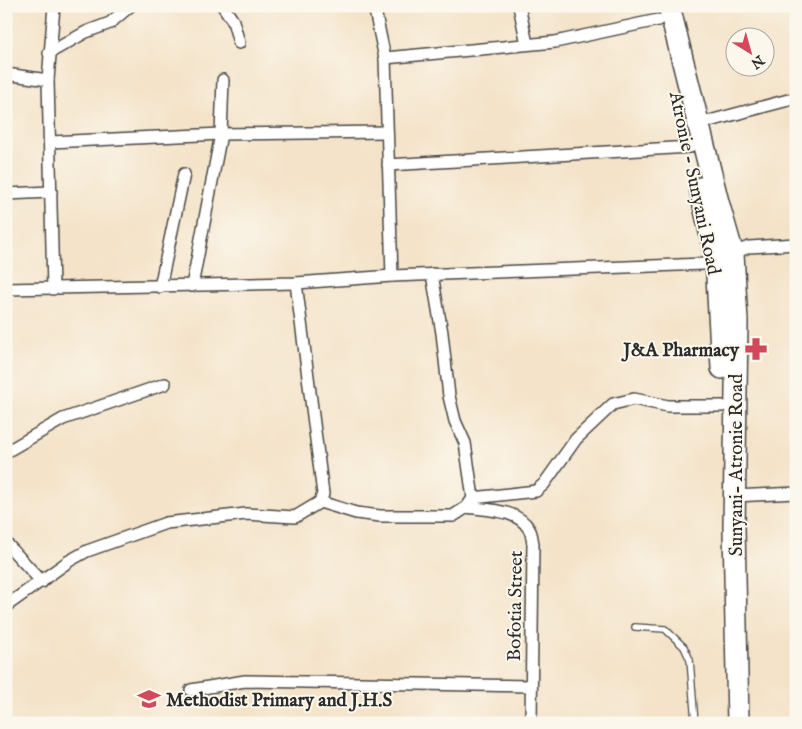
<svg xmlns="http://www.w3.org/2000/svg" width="802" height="729" font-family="'IM FELL English',serif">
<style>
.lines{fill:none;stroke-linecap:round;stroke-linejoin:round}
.lane-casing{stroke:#494743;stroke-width:8}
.street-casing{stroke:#494743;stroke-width:14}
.highway-casing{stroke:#494743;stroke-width:24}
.lane{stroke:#fff;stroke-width:5.5}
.street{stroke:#fff;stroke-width:11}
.highway{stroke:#fff;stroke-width:21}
.labels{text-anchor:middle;stroke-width:4;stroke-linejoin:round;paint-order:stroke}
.street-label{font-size:19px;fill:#2b2b2b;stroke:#fbf7ec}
.poi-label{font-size:19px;font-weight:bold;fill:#2b2b2b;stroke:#fbf7ec;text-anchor:end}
</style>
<rect width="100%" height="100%" fill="#fbf7ec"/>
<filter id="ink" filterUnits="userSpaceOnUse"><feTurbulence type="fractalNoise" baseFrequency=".02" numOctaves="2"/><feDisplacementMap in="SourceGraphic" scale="10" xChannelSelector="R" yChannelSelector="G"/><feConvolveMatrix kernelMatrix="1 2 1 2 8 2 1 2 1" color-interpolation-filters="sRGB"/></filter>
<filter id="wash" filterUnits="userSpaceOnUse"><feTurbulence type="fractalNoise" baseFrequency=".0096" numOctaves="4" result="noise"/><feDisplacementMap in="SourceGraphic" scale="20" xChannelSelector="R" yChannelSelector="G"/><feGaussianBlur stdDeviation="1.12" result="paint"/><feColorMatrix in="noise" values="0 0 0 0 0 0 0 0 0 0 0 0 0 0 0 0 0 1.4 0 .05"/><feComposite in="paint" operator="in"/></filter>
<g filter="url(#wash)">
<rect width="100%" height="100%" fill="#f4e3c9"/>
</g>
<g filter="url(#ink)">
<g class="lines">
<defs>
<polyline id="lane" points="635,627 665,629 684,647 690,660 695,723"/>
<g id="street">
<polyline points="223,6 233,21 239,43"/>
<polyline points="374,6 385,58 392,276"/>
<polyline points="519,6 527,44"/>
<polyline points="49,53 86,32 110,23 130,6"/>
<polyline points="385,58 555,42 658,20"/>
<polyline points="6,74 48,80 53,289"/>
<polyline points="48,80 54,6"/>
<polyline points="698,124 796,98"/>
<polyline points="50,142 221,134 387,132"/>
<polyline points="388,165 690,147"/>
<polyline points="6,194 51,192"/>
<polyline points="192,286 221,134 223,80"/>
<polyline points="160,287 184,174"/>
<polyline points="6,289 296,283 392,276 704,264 749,247 796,244"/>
<polyline points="6,452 63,419 165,384"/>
<polyline points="734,496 796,493"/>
<polyline points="473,498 536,491 544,484 576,439 613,404 634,399 668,406 722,406"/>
<polyline points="320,502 356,513 380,516 453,516 467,507 473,498 465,443 455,421 449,396 442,333 432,274"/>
<path d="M467,507C486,510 518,509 529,529C532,533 532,540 533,544L531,723"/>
<polyline points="6,543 42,582"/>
<polyline points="6,606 69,561 87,551 166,523 246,514 295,517 320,502 323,494 296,283"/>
<polyline points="191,690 245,681 530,686"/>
</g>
<g id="highway">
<polyline points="669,6 718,202 733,254 737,321 734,528 738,723"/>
<polyline points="700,188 716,258 722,368"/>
</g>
</defs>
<use href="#lane" class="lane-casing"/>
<use href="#street" class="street-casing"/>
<use href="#highway" class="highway-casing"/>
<use href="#lane" class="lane"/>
<use href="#street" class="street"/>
<use href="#highway" class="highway"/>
</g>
</g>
<defs>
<symbol id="pharmacy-bare" viewBox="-9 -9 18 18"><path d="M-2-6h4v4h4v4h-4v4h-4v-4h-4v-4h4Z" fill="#d1495b" stroke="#fbf7ec" stroke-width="2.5" paint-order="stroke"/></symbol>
<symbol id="school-bare" viewBox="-9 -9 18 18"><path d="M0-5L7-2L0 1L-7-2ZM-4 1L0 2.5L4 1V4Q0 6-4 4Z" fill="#d1495b" stroke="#fbf7ec" stroke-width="2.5" paint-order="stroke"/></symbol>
</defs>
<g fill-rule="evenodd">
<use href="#pharmacy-bare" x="740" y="333" width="32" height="32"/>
<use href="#school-bare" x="133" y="683" width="32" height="32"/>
</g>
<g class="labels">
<g class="street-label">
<text transform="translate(696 183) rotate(78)" y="7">Atronie - Sunyani Road</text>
<text transform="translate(735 465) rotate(-90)" y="7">Sunyani- Atronie Road</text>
<text transform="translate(514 606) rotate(-89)" y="7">Bofotia Street</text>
</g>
<g class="poi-label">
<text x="739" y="356">J&amp;A Pharmacy</text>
<text x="166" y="706" text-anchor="start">Methodist Primary and J.H.S</text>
</g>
</g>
<rect width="802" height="729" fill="none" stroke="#fbf7ec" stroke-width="25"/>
<g transform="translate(750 52) rotate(143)"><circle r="24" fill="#fbf7ec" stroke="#a8a59f"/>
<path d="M0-4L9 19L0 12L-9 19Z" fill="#d1495b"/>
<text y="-8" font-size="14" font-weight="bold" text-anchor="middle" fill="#2b2b2b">N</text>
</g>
</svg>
